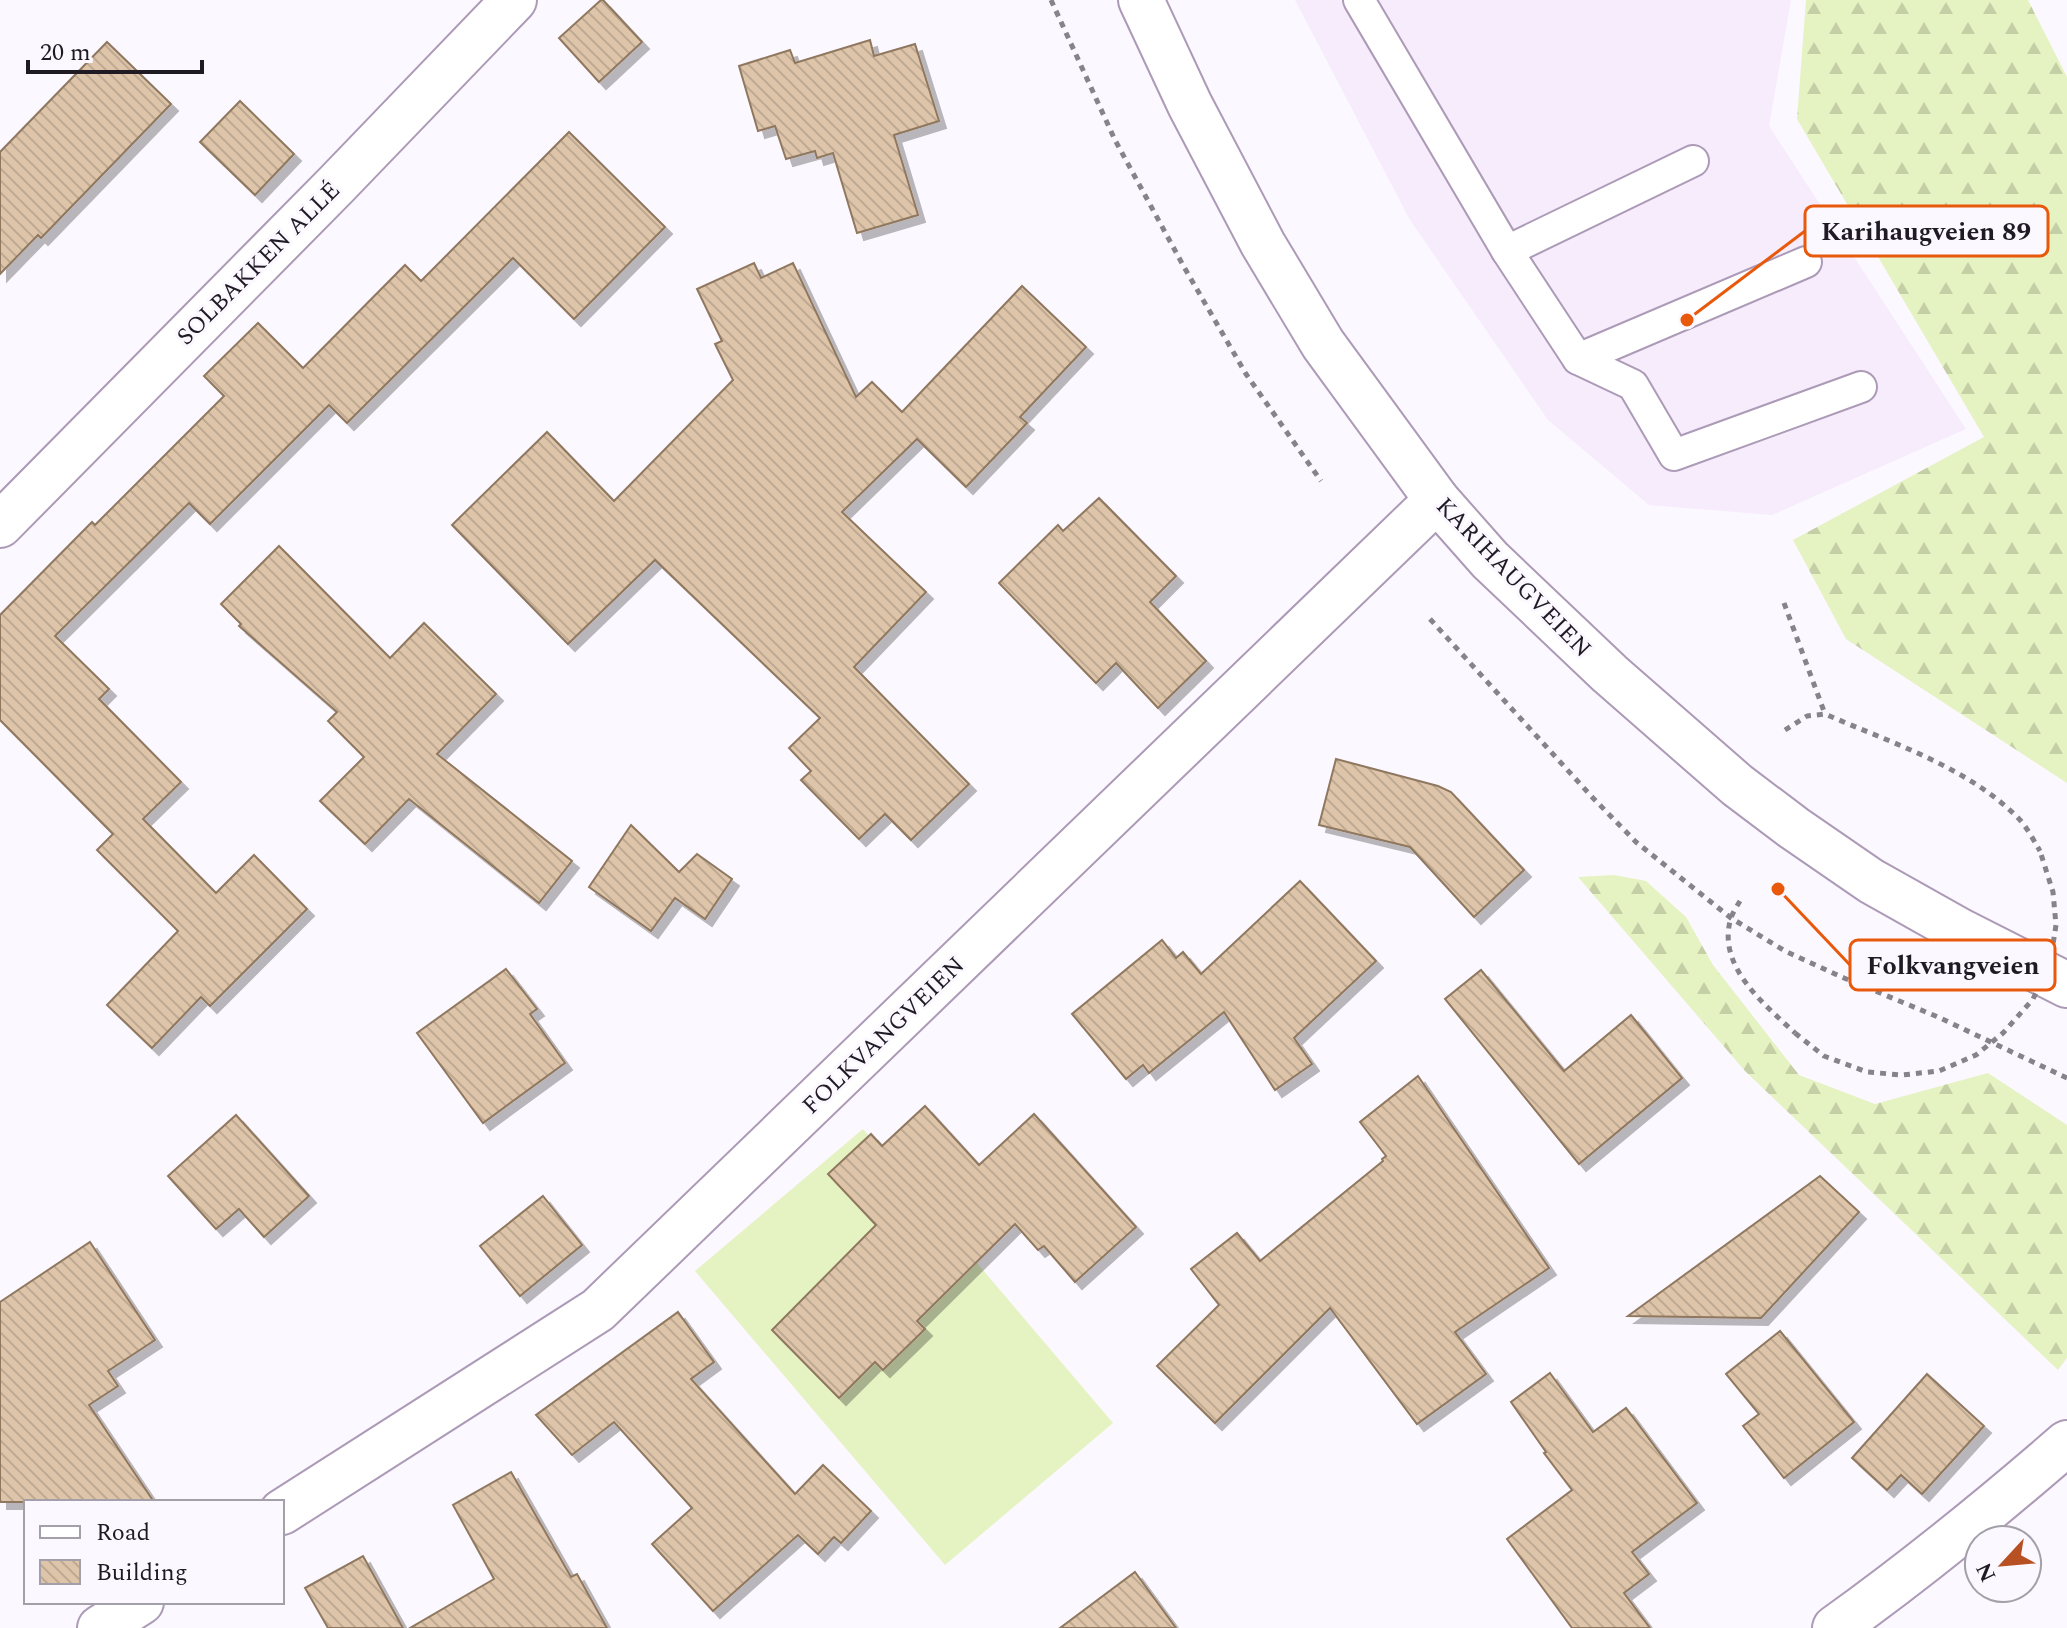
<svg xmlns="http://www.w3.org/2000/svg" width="2067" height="1628" font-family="Spectral,serif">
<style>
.built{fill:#f6ecfc}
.grass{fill:#e5f2c1}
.forest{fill:url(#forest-firs)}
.building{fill:url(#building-back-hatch);stroke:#8f785f;stroke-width:2;filter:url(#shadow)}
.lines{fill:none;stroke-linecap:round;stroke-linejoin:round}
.lane-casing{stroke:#ac9ab7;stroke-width:34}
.street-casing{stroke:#ac9ab7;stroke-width:48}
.secondary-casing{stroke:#ac9ab7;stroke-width:48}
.path{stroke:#87828b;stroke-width:5;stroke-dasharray:6 6;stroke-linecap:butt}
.lane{stroke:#fff;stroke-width:30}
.street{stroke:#fff;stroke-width:44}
.secondary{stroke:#fff;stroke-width:44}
.path-bridge{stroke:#87828b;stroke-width:5;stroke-dasharray:6 6;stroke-linecap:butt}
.labels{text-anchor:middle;stroke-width:6;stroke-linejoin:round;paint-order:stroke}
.street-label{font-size:24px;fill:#201a25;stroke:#fcf8ff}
.leader{fill:none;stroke:#e8590c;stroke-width:3}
.callout-dot{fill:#e8590c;stroke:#fcf8ff;stroke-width:3}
.callout{fill:#fcf8ff;stroke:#e8590c;stroke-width:3}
.callout-label{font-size:26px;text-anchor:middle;font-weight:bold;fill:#201a25}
</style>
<defs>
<pattern id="forest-firs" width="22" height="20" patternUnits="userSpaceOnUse" patternTransform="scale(2)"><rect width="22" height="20" fill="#e5f2c1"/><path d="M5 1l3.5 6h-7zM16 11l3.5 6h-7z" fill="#c4cfa6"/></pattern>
<pattern id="building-back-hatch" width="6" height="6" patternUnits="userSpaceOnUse" patternTransform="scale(2)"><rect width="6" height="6" fill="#dec5aa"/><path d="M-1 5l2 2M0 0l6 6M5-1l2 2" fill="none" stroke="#bea992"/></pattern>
<filter id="shadow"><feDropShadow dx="7" dy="7" stdDeviation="0" flood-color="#0004"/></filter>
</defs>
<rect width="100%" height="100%" fill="#fcf8ff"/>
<polygon class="built" points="1295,0 1791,0 1769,126 1966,429 1772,515 1649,505 1548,420 1410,220"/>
<polygon class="grass" points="863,1129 1113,1423 945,1565 695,1271"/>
<g class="forest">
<polygon points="1806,0 2028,0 2067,77 2067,783 1846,639 1793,540 1984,437 1797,119"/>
<polygon points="1614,875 1646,881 1686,917 1713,965 1799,1075 1875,1104 1988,1073 2067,1125 2067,1358 2058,1370 1745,1071 1578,877"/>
</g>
<g class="building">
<polygon points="601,0 603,0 642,42 599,82 559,38"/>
<polygon points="870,40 874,56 915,44 939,121 894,135 918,215 857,233 833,153 817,158 815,151 786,159 775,126 758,131 739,66 790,50 795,63"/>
<polygon points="107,42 171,104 41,238 38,235 0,274 0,152"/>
<polygon points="240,101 294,154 255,195 200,142"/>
<polygon points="569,132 665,227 574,319 513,258 347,423 329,405 210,524 189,503 55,636 109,689 99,699 181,782 143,819 216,893 254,855 307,909 210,1006 201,997 152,1048 107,1005 178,931 97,850 113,834 0,720 0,615 92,522 95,525 224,396 204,376 258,323 303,368 405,265 421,281"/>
<polygon points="754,263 761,278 793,263 856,397 872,382 902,412 1022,286 1086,347 1020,417 1027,423 966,487 917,439 842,512 926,592 854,667 969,784 911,840 885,814 859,839 801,780 811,771 789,748 820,718 655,560 568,644 452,525 547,432 614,501 733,380 715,344 722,341 697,289"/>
<polygon points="1099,498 1176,576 1150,602 1206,661 1158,708 1116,663 1096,683 999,583 1058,525 1063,531"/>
<polygon points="279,546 390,658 424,623 496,694 437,754 572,861 539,903 409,799 365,844 320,801 364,757 328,721 337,712 239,626 241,624 221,604"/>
<polygon points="1336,759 1438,786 1451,792 1524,870 1474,917 1410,847 1319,825"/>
<polygon points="631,825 679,872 697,854 732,879 705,919 675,898 651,931 589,887"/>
<polygon points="1300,881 1376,961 1294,1038 1312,1064 1275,1090 1224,1012 1149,1073 1143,1065 1126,1079 1072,1014 1162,940 1176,958 1183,952 1201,974"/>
<polygon points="506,969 537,1009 530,1014 565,1063 483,1123 417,1033"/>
<polygon points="1481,970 1564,1071 1631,1015 1682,1078 1579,1164 1445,999"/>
<polygon points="1418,1076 1549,1268 1455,1332 1486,1374 1417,1424 1330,1308 1215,1423 1157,1366 1219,1305 1191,1269 1237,1233 1260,1261 1383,1161 1382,1159 1386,1156 1360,1122"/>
<polygon points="925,1106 979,1165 1034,1114 1136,1227 1075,1282 1044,1246 1038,1250 1015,1224 917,1321 925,1329 883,1370 875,1362 839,1398 772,1330 876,1225 828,1174 871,1134 882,1146"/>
<polygon points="236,1115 309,1196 264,1237 239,1209 216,1229 168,1176"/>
<polygon points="1820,1176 1859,1212 1761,1318 1628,1316"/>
<polygon points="543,1196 582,1245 520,1296 480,1246"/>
<polygon points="90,1242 155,1340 108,1371 118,1386 89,1405 154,1502 0,1502 0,1302"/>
<polygon points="678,1312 714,1362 691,1379 795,1494 823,1465 871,1511 841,1543 834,1537 818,1554 798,1535 713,1611 652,1544 692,1508 614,1422 572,1455 536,1415"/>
<polygon points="1780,1331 1854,1422 1784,1478 1743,1426 1759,1414 1726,1374"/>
<polygon points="1550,1373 1593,1432 1626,1408 1697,1503 1632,1552 1649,1574 1624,1593 1650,1628 1572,1628 1507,1539 1572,1490 1544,1453 1546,1452 1511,1402"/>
<polygon points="1927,1374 1984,1426 1922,1494 1901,1475 1887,1490 1852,1458"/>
<polygon points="511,1472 571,1577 577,1574 607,1628 410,1628 494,1579 453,1505"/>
<polygon points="363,1556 403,1628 328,1628 305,1588"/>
<polygon points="1135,1572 1176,1628 1060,1628"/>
</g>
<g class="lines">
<defs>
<g id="lane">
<polyline points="1359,0 1507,251 1578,359 1633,385 1674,455 1861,387"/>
<polyline points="1507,251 1693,161"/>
<polyline points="1578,359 1806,262"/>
</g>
<g id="street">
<polyline points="0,525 336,185 514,0"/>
<path d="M1835,1628C1916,1570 1992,1508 2067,1443"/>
</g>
<g id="secondary">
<polyline points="1141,0 1190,105 1263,244 1323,344 1437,500 1490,560 1610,674 1737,785 1794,828 1871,881 1960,931 2067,985"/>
<polyline points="282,1512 598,1310 1437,500"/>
<polyline points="100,1628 141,1602"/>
</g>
</defs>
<use href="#lane" class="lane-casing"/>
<use href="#street" class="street-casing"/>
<use href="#secondary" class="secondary-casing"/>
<g class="path">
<polyline points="1051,0 1115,140 1184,267 1246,374 1321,481"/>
<polyline points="1784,603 1825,714"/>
<polyline points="1430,619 1593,798 1636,842 1731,918 1785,951 1844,978 1938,1017 2067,1078"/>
<path d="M1785,730L1807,716L1825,714C1889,742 1971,768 2020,820C2028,829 2034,841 2040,851"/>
<path d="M1740,901C1737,906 1733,912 1731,918C1716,966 1764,1004 1795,1033"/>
</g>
<use href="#lane" class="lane"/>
<use href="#street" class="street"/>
<use href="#secondary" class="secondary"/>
<polyline class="path-bridge" points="1795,1033 1824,1056 1867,1072 1902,1075 1939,1071 1976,1055 2003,1033 2033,999 2050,964 2056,925 2053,892 2040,851"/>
</g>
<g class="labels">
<g class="street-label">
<text transform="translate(258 263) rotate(-45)" y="8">SOLBAKKEN ALLÉ</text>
<text transform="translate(1514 577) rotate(46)" y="8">KARIHAUGVEIEN</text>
<text transform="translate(883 1035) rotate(-44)" y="8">FOLKVANGVEIEN</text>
</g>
</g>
<path class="leader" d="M1687 320L1805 231M1778 889L1850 965"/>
<g class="callout-dot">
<circle cx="1687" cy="320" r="8"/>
<circle cx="1778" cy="889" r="8"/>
</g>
<g class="callout">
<rect x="1805" y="206" width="243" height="50" rx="8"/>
<rect x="1850" y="940" width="205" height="50" rx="8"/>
</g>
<g class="callout-label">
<text x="1926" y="240">Karihaugveien 89</text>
<text x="1953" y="974">Folkvangveien</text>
</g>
<rect x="24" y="1500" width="260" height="104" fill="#fcf8ff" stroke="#a49fa8" stroke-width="2"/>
<rect x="40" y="1526" width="40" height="12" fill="#ffffff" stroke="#a49fa8" stroke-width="2"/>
<text x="96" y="1540" font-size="24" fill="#201a25">Road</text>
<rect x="40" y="1560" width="40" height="24" fill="url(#building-back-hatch)" stroke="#a49fa8" stroke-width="2"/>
<text x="96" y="1580" font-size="24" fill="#201a25">Building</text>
<g transform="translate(2003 1564) rotate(244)"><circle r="38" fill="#fcf8ff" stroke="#a49fa8" stroke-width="2"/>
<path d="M0-6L14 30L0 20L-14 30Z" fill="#b75123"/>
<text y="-12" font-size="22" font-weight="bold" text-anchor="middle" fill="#201a25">N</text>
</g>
<path d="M28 60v12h174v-12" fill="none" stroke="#201a25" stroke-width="4"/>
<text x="40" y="60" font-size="24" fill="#201a25" stroke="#fcf8ff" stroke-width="6" paint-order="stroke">20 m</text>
</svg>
